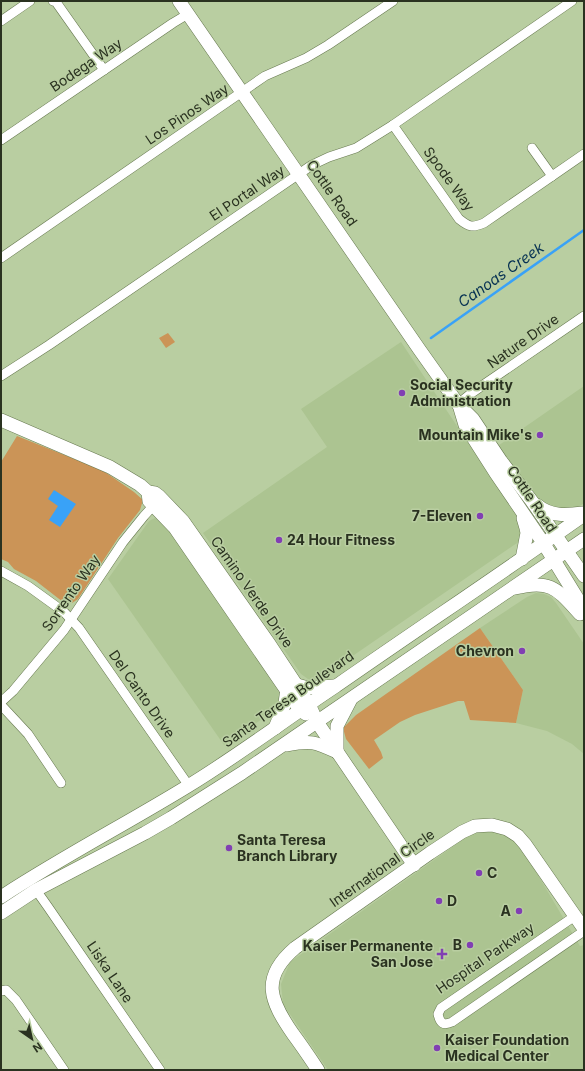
<svg xmlns="http://www.w3.org/2000/svg" width="585" height="1071" font-family="Inter,sans-serif">
<style>
.built{fill:#acc491}
.green{fill:#cb9457}
.water{fill:#39a2f7}
.lines{fill:none;stroke-linecap:round;stroke-linejoin:round}
.stream{stroke:#39a2f7;stroke-width:2.5}
.street-casing{stroke:#677950;stroke-width:10}
.secondary-casing{stroke:#677950;stroke-width:14}
.street{stroke:#fff;stroke-width:9}
.secondary{stroke:#fff;stroke-width:13}
.poi-dot{fill:#813fb3;stroke:#b9cea1;stroke-width:1.5}
.labels{text-anchor:middle;stroke-width:3;stroke-linejoin:round;paint-order:stroke}
.street-label{font-size:14px;fill:#2a3220;stroke:#b9cea1}
.poi-label{font-size:14px;font-weight:bold;fill:#2a3220;stroke:#b9cea1;text-anchor:start}
.water-label{font-size:15px;font-style:italic;fill:#063152;stroke:#b9cea1}
</style>
<rect width="100%" height="100%" fill="#b9cea1"/>
<g class="built">
<polygon points="401,342 479,459 584,386 584,503 573,511 514,545 322,677 315,680 308,679 301,674 203,533 327,447 301,409"/>
<polygon points="155,518 164,522 278,691 280,696 278,706 274,711 224,745 108,579 149,521"/>
<polygon points="536,593 544,594 551,597 556,603 584,644 584,754 572,744 547,731 516,723 523,690 480,628 527,597"/>
<polygon points="497,830 520,845 580,946 584,945 584,1070 328,1070 283,1004 281,984 290,962 475,831"/>
</g>
<g class="green">
<polygon points="168,333 175,342 166,348 159,338"/>
<polygon points="17,436 102,470 134,492 143,500 140,510 118,538 78,599 72,603 63,602 36,581 14,569 8,562 1,559 1,462"/>
<polygon points="480,628 523,690 516,723 470,720 464,701 458,701 415,715 400,722 374,740 381,752 383,758 369,769 346,739 343,728 356,715"/>
</g>
<polygon class="water" points="54,490 76,504 60,527 49,520 58,506 48,499"/>
<g class="lines">
<polyline class="stream" points="431,338 584,230"/>
<defs>
<g id="street">
<polyline points="53,1 56,2 104,70"/>
<polyline points="1,21 30,1"/>
<path d="M393,125L459,219C469,227 472,228 484,223L584,154"/>
<polyline points="1,140 173,23 188,14"/>
<polyline points="532,148 552,176"/>
<polyline points="1,258 265,76 306,58 328,45 393,1"/>
<polyline points="1,376 49,345 312,165 329,157 356,148 393,125 572,1"/>
<polyline points="458,404 473,392 584,316"/>
<polyline points="1,571 28,586 64,612 79,628 189,786"/>
<polyline points="1,702 13,691 64,630 123,542 144,516 154,505 156,502"/>
<polyline points="1,705 28,734 61,783"/>
<polyline points="36,890 48,907 160,1070"/>
<path d="M575,916L441,1008L438,1014C440,1023 443,1026 452,1022L584,931"/>
<polyline points="1,991 6,990 16,1000 64,1070"/>
</g>
<g id="secondary">
<polyline points="179,1 419,349 458,404 473,419 501,461 531,500 584,576"/>
<polyline points="459,405 465,425 495,472 544,544 584,609"/>
<polyline points="1,420 110,467 140,485 148,492 155,493 159,496 183,521 270,645 309,704 317,722 414,865"/>
<polyline points="148,492 149,501 175,528 300,710 306,714"/>
<path d="M537,505C551,517 567,515 584,513"/>
<polyline points="522,559 527,533 526,528 523,518"/>
<path d="M515,588C551,579 557,589 580,614"/>
<polyline points="297,685 308,688 334,686"/>
<polyline points="275,728 285,703 287,689"/>
<path d="M287,745C311,740 315,742 337,752"/>
<polyline points="337,752 337,726 350,701"/>
<path d="M1,897C62,857 126,824 188,786C239,755 286,719 336,686C418,629 502,573 584,515"/>
<polyline points="1,913 36,890 145,833 171,818 242,773 584,539"/>
<path d="M318,1070C310,1058 302,1046 293,1034C270,1001 260,978 295,948L430,853L462,832L475,826L492,825L507,829L518,836L525,844L584,929"/>
</g>
</defs>
<use href="#street" class="street-casing"/>
<use href="#secondary" class="secondary-casing"/>
<use href="#street" class="street"/>
<use href="#secondary" class="secondary"/>
</g>
<g class="poi-dot">
<circle cx="402" cy="393" r="4"/>
<circle cx="540" cy="435" r="4"/>
<circle cx="480" cy="516" r="4"/>
<circle cx="279" cy="540" r="4"/>
<circle cx="522" cy="651" r="4"/>
<circle cx="229" cy="848" r="4"/>
<circle cx="479" cy="873" r="4"/>
<circle cx="439" cy="901" r="4"/>
<circle cx="519" cy="911" r="4"/>
<circle cx="470" cy="945" r="4"/>
<path d="M440 948h4v4h4v4h-4v4h-4v-4h-4v-4h4z"/>
<circle cx="437" cy="1048" r="4"/>
</g>
<g class="labels">
<g class="street-label">
<text transform="translate(86 65) rotate(-34)" y="5">Bodega Way</text>
<text transform="translate(187 114) rotate(-34)" y="5">Los Pinos Way</text>
<text transform="translate(449 179) rotate(54)" y="5">Spode Way</text>
<text transform="translate(247 193) rotate(-34)" y="5">El Portal Way</text>
<text transform="translate(332 193) rotate(55)" y="5">Cottle Road</text>
<text transform="translate(523 341) rotate(-35)" y="5">Nature Drive</text>
<text transform="translate(532 499) rotate(56)" y="5">Cottle Road</text>
<text transform="translate(252 592) rotate(55)" y="5">Camino Verde Drive</text>
<text transform="translate(71 593) rotate(-55)" y="5">Sorrento Way</text>
<text transform="translate(142 694) rotate(55)" y="5">Del Canto Drive</text>
<text transform="translate(288 699) rotate(-35)" y="5">Santa Teresa Boulevard</text>
<text transform="translate(382 868) rotate(-35)" y="5">International Circle</text>
<text transform="translate(485 958) rotate(-34)" y="5">Hospital Parkway</text>
<text transform="translate(110 972) rotate(56)" y="5">Liska Lane</text>
</g>
<g class="poi-label">
<text x="410" y="390">Social Security<tspan x="410" dy="16">Administration</tspan></text>
<text x="532" y="440" text-anchor="end">Mountain Mike's</text>
<text x="472" y="521" text-anchor="end">7-Eleven</text>
<text x="287" y="545">24 Hour Fitness</text>
<text x="514" y="656" text-anchor="end">Chevron</text>
<text x="237" y="845">Santa Teresa<tspan x="237" dy="16">Branch Library</tspan></text>
<text x="487" y="878">C</text>
<text x="447" y="906">D</text>
<text x="511" y="916" text-anchor="end">A</text>
<text x="462" y="950" text-anchor="end">B</text>
<text x="433" y="951" text-anchor="end">Kaiser Permanente<tspan x="433" dy="16">San Jose</tspan></text>
<text x="445" y="1045">Kaiser Foundation<tspan x="445" dy="16">Medical Center</tspan></text>
</g>
<g class="water-label">
<text transform="translate(501 275) rotate(-35)" y="5">Canoas Creek</text>
</g>
</g>
<rect width="585" height="1071" fill="none" stroke="#2a3220" stroke-width="4"/>
<g transform="translate(32 1039) rotate(146)" stroke="#b9cea1" stroke-width="3" paint-order="stroke">
<path d="M0-3L7 15L0 10L-7 15Z" fill="#2a3220"/>
<text y="-6" font-size="11" font-weight="bold" text-anchor="middle" fill="#2a3220">N</text>
</g>
</svg>
